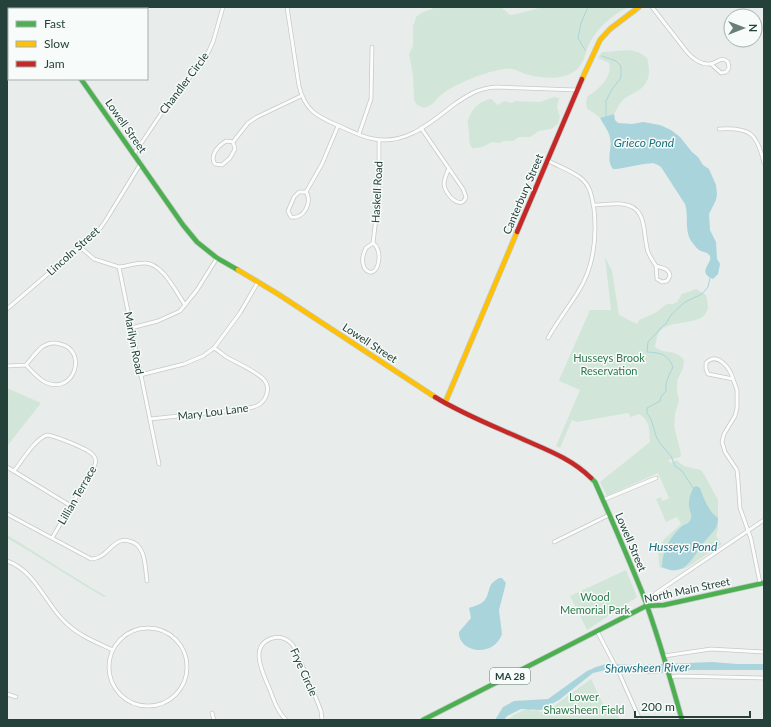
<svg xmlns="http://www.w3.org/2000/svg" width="771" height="727" font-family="Lato,sans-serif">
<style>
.green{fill:#d1e6d8}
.water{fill:#a9d4db}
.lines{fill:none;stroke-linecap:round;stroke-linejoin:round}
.stream{stroke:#a9d4db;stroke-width:1}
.street-casing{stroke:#c5cac8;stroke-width:4.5}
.fast-casing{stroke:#c3cbc8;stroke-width:6}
.slow-casing{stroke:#c3cbc8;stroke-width:6}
.jam-casing{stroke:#c3cbc8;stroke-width:6}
.street{stroke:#fcfcfc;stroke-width:3}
.fast{stroke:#4caf50;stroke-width:4.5}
.slow{stroke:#ffc107;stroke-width:4.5}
.jam{stroke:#c62828;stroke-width:4.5}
.labels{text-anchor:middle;stroke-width:3;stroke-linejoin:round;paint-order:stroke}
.shield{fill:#f7fbf9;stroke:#637a73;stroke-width:1}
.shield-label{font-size:10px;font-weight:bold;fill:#24423a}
.street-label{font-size:11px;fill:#24423a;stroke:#f7fbf9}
.park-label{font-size:11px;fill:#2d7a4b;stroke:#f7fbf9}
.water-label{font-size:12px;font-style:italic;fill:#1c6f80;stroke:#f7fbf9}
</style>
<rect width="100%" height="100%" fill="#e8edeb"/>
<g class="green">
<path d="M434,7H503V9L510,15C518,14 533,10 541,7H628C611,16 598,27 589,44C585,54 584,64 575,71C561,81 541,78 525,74C518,71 514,68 505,69C487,71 454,84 441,95C434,101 434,105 424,108L417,105L414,100L413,75L409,54L413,46V26L416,17L423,12L432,9Z"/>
<path d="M631,50L640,53L647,58C650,70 651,82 639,90C635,93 629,95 625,98C620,102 617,109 614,114L600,118L594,113L587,109L586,103L587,97C598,90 613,77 609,63L598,58L602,52Z"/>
<path d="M554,97L559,98L557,107L560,117L558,124L551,129L539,131L530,137H519L513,141H504L500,143L491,142C485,147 480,148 472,148C468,141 470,140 469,133C469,129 467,123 468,120C472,109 479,101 491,99L498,105L504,101L512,103L515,101L540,102Z"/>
<path d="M605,257L612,271L619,315L637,324L639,320L655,313L667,304H673L677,302L682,294L696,289L706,295C707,299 708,304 708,308C704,327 672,319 661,330C657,333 656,342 655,347C665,355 674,348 684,360L683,368L677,381V391L679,400L675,414L674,426L681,454L680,457L668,460L671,463L676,460L684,466L701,470L705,476L718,500V529L716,536L722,544L686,568L677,570L660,568C655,542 663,541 681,524L677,517L666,522L656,499L661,497L663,501L669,498L658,473L607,496L600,482L650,442C649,430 651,421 639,414L631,417L628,413L577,422L572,420L560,448L556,446L580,390L559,381L560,378L590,310H611Z"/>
<polygon points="7,388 41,403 8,445 7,444"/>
<path d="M7,535C40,555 72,577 106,596L104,597C71,578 40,557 7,538Z"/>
<polygon points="626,570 637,597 587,630 570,596"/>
<path d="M591,679L606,710L614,707L620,720H508C512,715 522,711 529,708L532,711L538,710L540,712L547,711Z"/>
</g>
<g class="water">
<path d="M614,114L615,120L618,123L632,124L643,122L660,125L671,130L680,137L692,152L698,157L703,165L709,169L716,185L717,194L716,200L709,214L710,230L716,242L717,259L720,264L718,274L713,279C696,272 713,263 710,256C708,252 702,252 699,250C696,248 693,243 691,241C684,229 689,216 685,204L661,167L658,165L653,163L644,164L617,169H613C605,159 613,148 610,138C609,131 603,124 600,118Z"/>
<path d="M696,486L700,488C704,499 708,511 718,518C718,530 711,533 705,541C693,556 685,579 662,567C662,551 670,537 682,526C686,524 690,523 691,518C692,514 689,510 689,506C688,500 691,493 693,488Z"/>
<path d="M499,578H502L506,583L499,610L502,634C493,659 458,652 459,632L471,618L469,608C474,606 480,605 484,601C492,591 485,586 499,578Z"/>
<polygon points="712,662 737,664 764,664 764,670 691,670 651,674 610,669 593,673 559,700 541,710 521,709 507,716 504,720 495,720 503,707 514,701 548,699 587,671 596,667 606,664 637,665"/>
</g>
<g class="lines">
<g class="stream">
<polyline points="585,50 578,38 581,23 588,7"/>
<polyline points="602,56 616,61 621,66 621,78 612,89 606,101 606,116"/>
<path d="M693,488L682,471L675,466L671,456L659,442L656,436L651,419L647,413V408L660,401L661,397L666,391C665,381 669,376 673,367C667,353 660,353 647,352L648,342L661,328L667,322L671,315L685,302L702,294L708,287L710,278"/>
</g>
<defs>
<g id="street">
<path d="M287,7L299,86C305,110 316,116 337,125C349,130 361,137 374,139C405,145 429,124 452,106C466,96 478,88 496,87L577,90"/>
<path d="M652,7L687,52C692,58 701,65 710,64C718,63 721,55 728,62L729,68L726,72L721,73L711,64"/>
<polyline points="78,9 80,7"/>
<path d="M421,128L463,189L466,197C461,212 444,193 444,184C444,179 447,173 449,168"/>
<path d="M719,129C750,127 757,133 764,163"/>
<polyline points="359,134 371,99 372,47"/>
<path d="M233,142L226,141C218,146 209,156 215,164L222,165L230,158L235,149L233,142L248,123L257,117L301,96"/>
<polyline points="134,154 163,111 207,55 213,42 223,7"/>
<path d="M547,160C557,166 573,171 582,179C591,187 592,198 594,209C597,238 594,267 578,292C568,308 557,322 548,338"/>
<path d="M306,192H299L294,197L288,211L291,217C304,220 313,201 306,192L322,164L338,126"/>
<path d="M593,205C602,205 613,203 622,204C649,207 642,233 648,252C650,257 653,261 656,266C662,268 669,268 670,276L667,281L662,282L657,279L656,266"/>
<path d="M373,243L366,248C354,271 378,284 379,257C379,251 378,247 373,243L379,193V140"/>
<polyline points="79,246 94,259 119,267 159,464"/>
<path d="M119,267C127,266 136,263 144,263C162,262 176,292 185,305"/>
<polyline points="7,309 99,230 106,220 141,163"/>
<polyline points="131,328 158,321 180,311 197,290 217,258"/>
<path d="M7,366L26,365C31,359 36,352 42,347C48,343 54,342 60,344C88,350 75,394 47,383C39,380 32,371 26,365"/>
<polyline points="140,375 184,364 203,356 214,348 240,313 258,282"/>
<path d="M733,379C730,368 717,351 706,363V369L708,374L733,379L737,390V408L735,416L724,434L722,442L725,452L737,470L738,480L740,508L751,539L760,583"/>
<path d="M150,419L245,409C254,407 262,406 266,396C268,391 268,385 265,381C259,372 234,362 225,356C221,353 218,350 214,348"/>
<polyline points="7,467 71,506"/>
<path d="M14,471C22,461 35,439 47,435C55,436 89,449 93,455C97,459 96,462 94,467L52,538"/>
<polyline points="603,500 656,478"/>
<path d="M7,514L91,559C102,559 107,550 115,544C119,541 124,539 129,541C146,544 145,567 147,581"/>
<polyline points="554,542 609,515"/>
<path d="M7,561C34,570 45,602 63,620C77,635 95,642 113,650"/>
<polyline points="646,606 656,593 764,520"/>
<circle cx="148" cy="667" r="39"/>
<polyline points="597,631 620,675 640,720"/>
<polyline points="664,656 711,649 764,652"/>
<polyline points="671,677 677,676 764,678"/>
<polyline points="7,694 16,697"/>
<polyline points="212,713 214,720"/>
<path d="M286,720C278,712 274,701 270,690C264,675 247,645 273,638C280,636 286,638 292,644C296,649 298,657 301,663C308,679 315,695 321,711L322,720"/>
</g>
<g id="fast">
<polyline points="81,79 183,225 197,242 217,258 238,270"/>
<path d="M591,478L595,482C611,518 627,555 642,592C658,634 670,677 682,720"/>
<polyline points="423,720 646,606 664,605 764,583"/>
</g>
<g id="slow">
<polyline points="25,7 27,9"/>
<polyline points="582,79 600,40 610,29 639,7"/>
<polyline points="238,270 278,294 435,397"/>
<polyline points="445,403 517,232"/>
</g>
<g id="jam">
<polyline points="517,232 582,79"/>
<path d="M435,397C464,415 496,427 527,441C550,451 573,460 591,478"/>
</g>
</defs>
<use href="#street" class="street-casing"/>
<use href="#fast" class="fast-casing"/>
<use href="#slow" class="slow-casing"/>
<use href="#jam" class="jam-casing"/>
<use href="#street" class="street"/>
<use href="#fast" class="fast"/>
<use href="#slow" class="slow"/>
<use href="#jam" class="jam"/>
</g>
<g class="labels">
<rect class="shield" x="490" y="668" width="40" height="16" rx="3"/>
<g class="shield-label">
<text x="510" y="680">MA 28</text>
</g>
<g class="street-label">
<text transform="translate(184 83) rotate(-53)" y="4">Chandler Circle</text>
<text transform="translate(126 126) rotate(55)" y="4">Lowell Street</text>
<text transform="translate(377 192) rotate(-87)" y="4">Haskell Road</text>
<text transform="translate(523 194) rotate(-67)" y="4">Canterbury Street</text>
<text transform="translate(73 251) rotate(-42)" y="4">Lincoln Street</text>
<text transform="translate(134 343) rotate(79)" y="4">Marilyn Road</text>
<text transform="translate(370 343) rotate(33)" y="4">Lowell Street</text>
<text transform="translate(213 412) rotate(-7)" y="4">Mary Lou Lane</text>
<text transform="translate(77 495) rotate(-60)" y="4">Lillian Terrace</text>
<text transform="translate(631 542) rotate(67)" y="4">Lowell Street</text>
<text transform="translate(687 590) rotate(-12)" y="4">North Main Street</text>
<text transform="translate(304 672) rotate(66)" y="4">Frye Circle</text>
</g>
<g class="park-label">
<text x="609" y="362">Husseys Brook<tspan x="609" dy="13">Reservation</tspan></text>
<text x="595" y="601">Wood<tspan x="595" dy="13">Memorial Park</tspan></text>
<text x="584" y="701">Lower<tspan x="584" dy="13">Shawsheen Field</tspan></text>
</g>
<g class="water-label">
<text x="644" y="147">Grieco Pond</text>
<text x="683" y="551">Husseys Pond</text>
<text transform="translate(647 668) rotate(-1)" y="4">Shawsheen River</text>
</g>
</g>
<rect width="771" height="727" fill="none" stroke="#24423a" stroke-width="16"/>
<rect x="8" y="8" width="140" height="72" fill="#f7fbf9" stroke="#a3b1ad"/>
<rect x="16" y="21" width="20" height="6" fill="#4caf50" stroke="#a3b1ad"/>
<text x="44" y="28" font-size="12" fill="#24423a">Fast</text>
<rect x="16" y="41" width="20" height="6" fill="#ffc107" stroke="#a3b1ad"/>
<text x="44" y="48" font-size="12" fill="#24423a">Slow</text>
<rect x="16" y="61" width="20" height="6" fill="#c62828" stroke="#a3b1ad"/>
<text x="44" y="68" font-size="12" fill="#24423a">Jam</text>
<g transform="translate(743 28) rotate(90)"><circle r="19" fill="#f7fbf9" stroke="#a3b1ad"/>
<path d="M0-3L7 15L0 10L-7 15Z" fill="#697e78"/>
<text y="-6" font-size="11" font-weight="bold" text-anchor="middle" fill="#24423a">N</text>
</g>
<path d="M635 711v6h115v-6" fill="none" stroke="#24423a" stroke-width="2"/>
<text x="641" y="711" font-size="12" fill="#24423a" stroke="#f7fbf9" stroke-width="3" paint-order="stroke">200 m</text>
</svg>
